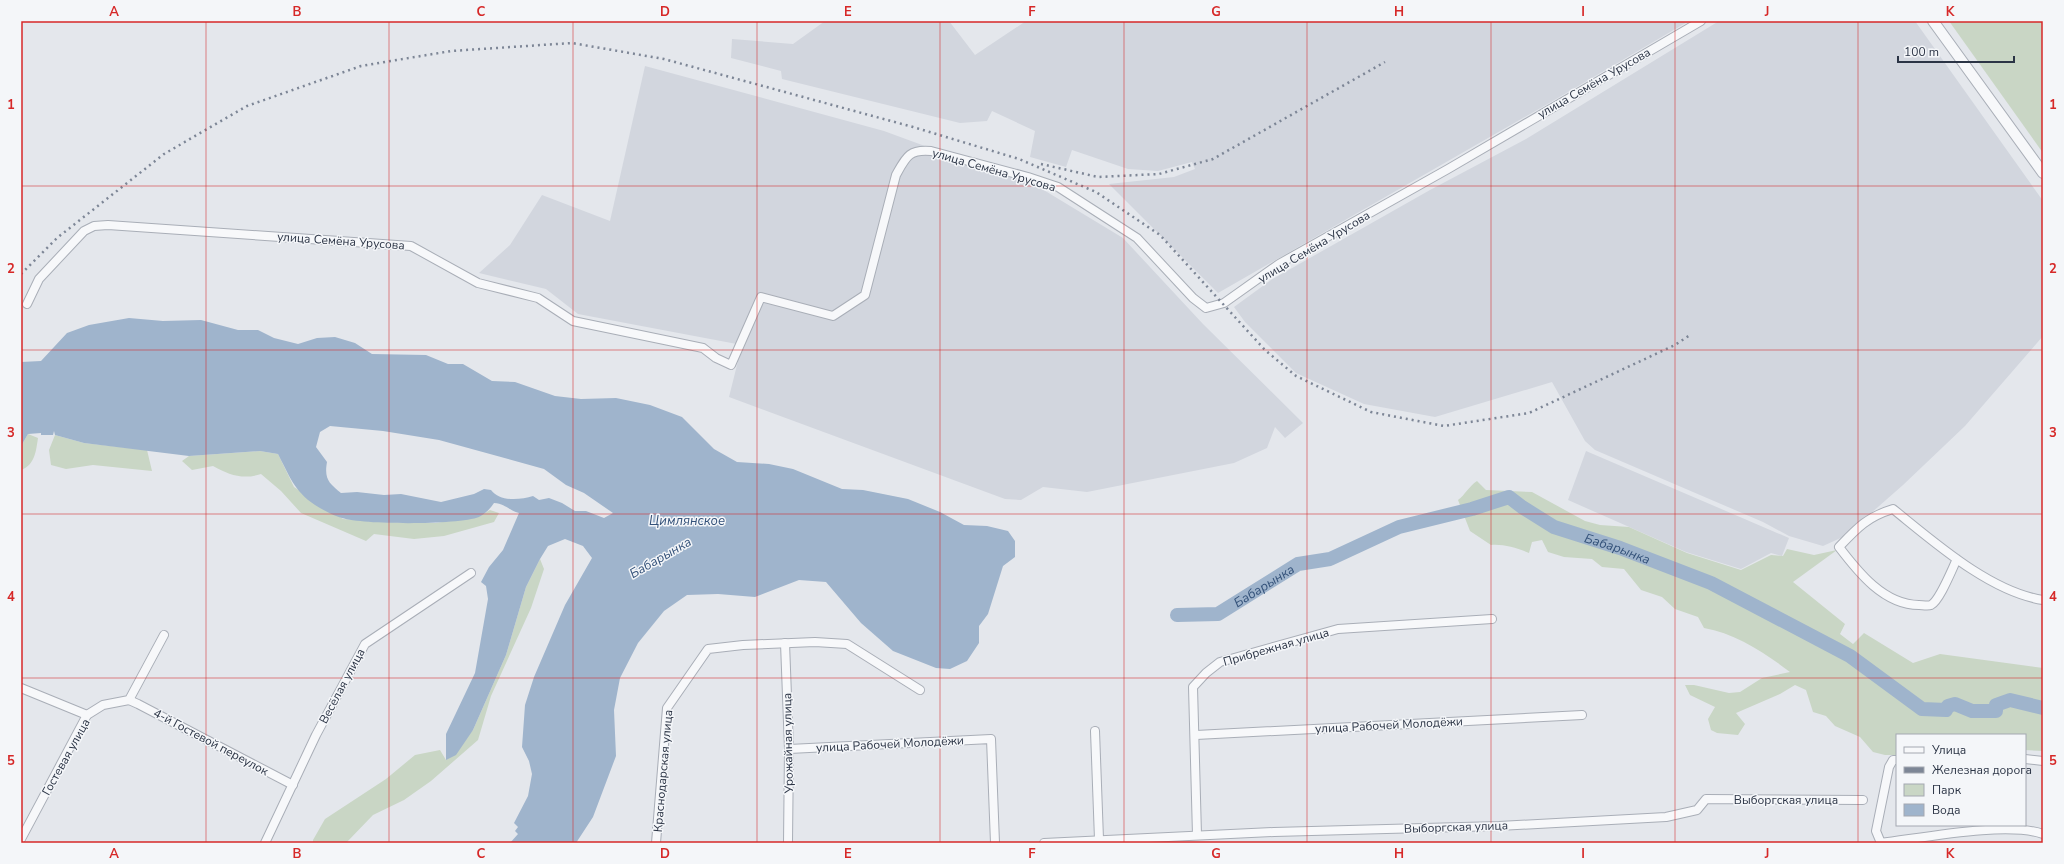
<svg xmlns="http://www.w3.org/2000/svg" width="2064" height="864" font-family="'Nunito Sans',sans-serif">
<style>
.built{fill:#d2d6de}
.green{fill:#c9d6c5}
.water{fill:#9fb4cc;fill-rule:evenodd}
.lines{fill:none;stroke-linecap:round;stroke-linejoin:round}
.river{stroke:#9fb4cc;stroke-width:14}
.minor-casing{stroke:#a9aeb7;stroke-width:10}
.tertiary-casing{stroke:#a9aeb7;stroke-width:12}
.minor{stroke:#f7f8fa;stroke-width:8}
.tertiary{stroke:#f7f8fa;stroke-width:10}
.rail{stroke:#7d8696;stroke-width:2.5;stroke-dasharray:2 4;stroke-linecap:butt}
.grid{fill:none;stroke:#d62828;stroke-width:1;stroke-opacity:0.55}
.labels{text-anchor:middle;stroke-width:3;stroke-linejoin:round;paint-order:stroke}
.street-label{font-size:12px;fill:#2b3445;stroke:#f4f6f9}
.water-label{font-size:13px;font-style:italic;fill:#34527a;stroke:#f4f6f9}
.neatline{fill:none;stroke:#d62828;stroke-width:1.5}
.grid-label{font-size:13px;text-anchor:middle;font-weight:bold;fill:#d62828}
</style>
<rect width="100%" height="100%" fill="#e4e7ec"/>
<g class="built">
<polygon points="825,21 949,21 975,55 1026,21 1689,21 1551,102 1218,293 1109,184 1174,177 1195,169 1192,162 1158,171 1128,169 1072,150 1066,167 1030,157 1035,131 992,111 987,121 960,123 782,79 781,71 731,58 732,39 793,44"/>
<polygon points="1719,21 1915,21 2043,201 2043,336 1965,426 1903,485 1845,536 1823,546 1789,536 1763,522 1595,450 1585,441 1552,382 1435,417 1364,404 1296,373 1245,322 1234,307 1271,280 1430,190 1526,139"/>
<polygon points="645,66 884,131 1042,189 1123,238 1203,324 1303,423 1285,438 1275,427 1267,448 1234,463 1087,492 1043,487 1021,500 1005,499 729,397 742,345 578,314 546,289 479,273 510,245 542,195 610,221"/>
<polygon points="1586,451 1789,538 1782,556 1771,553 1741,569 1686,552 1568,500"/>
</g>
<g class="green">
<polygon points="1949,21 2043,21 2043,153"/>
<path d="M28,434L38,438C36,451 35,465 21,470V446Z"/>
<polygon points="55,435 84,443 147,450 152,471 93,465 66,469 51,465 49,450"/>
<path d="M260,451L278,454L294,487L343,519L381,522L435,523L478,517L490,510L499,513L494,522L444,536L414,539L374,534L366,541L301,513L281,491L261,474C243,480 229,475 213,466L192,470L182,461L189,456Z"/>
<path d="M1477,481L1486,490L1532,492L1585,521L1600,525L1629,527L1687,553L1741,570L1771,555L1783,556L1787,549L1814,555L1837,550L1793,582L1845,624L1840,634L1853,644L1864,633L1913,663L1940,654L2043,668V751L2025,750V735H1897V755H1885L1873,752L1860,737L1835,726L1826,716L1813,712L1806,690L1795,685L1780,694L1736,713L1745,724L1738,735L1717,733L1711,730L1708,719L1715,707L1690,695L1685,685H1694L1729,693L1740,692L1762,678L1790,672C1765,653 1735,633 1704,628L1698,617L1675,609L1662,597L1641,590L1624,569L1602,567L1592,559L1564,557L1548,552L1542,540L1532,542L1529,553C1517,548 1504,544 1491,545L1470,531L1458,500C1465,495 1469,486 1477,481Z"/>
<polygon points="540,559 544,569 531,608 491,696 478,740 431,781 404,800 373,815 346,843 313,843 313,840 325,819 386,779 415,755 440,750 446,760 473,730 506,655 526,587"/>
</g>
<path class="water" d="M129,318L163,321L201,320L238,330H258L274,338L298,344L317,338L335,337L355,343L372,354L426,355L448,364H463L492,381L515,382L555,396L581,399L616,398L650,405L682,417L714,449L737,462L769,464L793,469L842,489L863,490L908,499L940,512L964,525L987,526L1008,531L1015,541V557L1003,566L988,614L979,626V643L967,661L950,669L936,668L893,651L861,623L826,582L799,580L755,597L718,594L687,595L664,611L638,643L620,678L614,710L616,756L593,817L576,843H510L518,834L515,831L518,827L514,823L528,796L532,774L529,761L522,747L525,705L534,677L565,605L592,558L583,546L565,539L548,546L540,559L526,587L506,655L473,730L456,755L446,760V734L475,673L488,599L486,586L481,582L489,567L503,550L519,513C508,510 506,504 494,503C490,509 486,513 479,517C459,525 364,525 342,518C334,516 323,510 315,505C294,491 289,475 278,454L260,451L189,456L84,443L55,435L54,431L53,435H41V433L28,434L21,446V362L41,361L67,333L89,325ZM330,426L383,431L439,440L544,469L566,485L584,493L613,513L604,518L586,511H575L562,503L549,498L539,500L533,496C520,500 500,502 491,490L484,489L474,494L441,502L401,494L384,495L357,492L341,493C329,483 324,479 327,462L316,447L320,432Z"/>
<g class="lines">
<path class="river" id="s1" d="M1177,615L1218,614L1298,564L1330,559L1399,527L1472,509L1509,497L1522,507L1554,527L1620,548L1711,583L1850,656L1922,709L1946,710L1948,706L1955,704L1972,711H1996V705L2010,700L2043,708"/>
<defs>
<g id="minor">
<path d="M27,304L39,279L84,231L94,226L108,225L411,246L478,283L538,298L573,321L703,348L716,358L731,365L761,297L833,316L865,295L896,175C906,157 909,149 931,151L1028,177L1058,187L1137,238L1193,298L1206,308L1224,303L1279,264L1448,169L1701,21"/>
<path d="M1957,559C1952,569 1940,600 1931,605C1928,606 1922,605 1919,605C1884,605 1858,572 1839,547C1857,528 1867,517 1893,509C1934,542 1990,592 2043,600"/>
<polyline points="785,643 789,749 788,843"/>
<polyline points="21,688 87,715"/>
<polyline points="129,700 138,704 293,785"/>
<polyline points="1095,731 1099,839"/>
<polyline points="1196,735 1582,715"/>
<polyline points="789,749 991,739 995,843"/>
<polyline points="2025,759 2043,761"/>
<path d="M1897,760H1893L1889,767L1876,831L1881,843C1922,838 2007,821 2043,834"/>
<polyline points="1197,835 1193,687 1206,673 1220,662 1338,629 1492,619"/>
<polyline points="21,839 87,715 103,705 129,700 164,635"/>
<polyline points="265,843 316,735 365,644 471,573"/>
<polyline points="656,843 667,708 708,649 743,645 815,642 847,644 920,690"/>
<polyline points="1044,843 1274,832 1499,826 1666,817 1697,810 1706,799 1863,800"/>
</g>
<polyline id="tertiary" points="1933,21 2043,173"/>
</defs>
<use href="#minor" class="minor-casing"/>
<use href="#tertiary" class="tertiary-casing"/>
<use href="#minor" class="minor"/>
<use href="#tertiary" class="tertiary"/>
<g class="rail">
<polyline points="1041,164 1098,177 1159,174 1213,159 1385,62"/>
<polyline points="21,274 57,238 164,154 247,106 361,66 451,51 572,43 664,59 913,127 1019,159 1096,192 1160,235 1265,350 1296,376 1371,412 1444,426 1529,413 1675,345 1690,335"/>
</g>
</g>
<path class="grid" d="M206,21V843M389,21V843M573,21V843M757,21V843M940,21V843M1124,21V843M1307,21V843M1491,21V843M1675,21V843M1858,21V843M21,186H2043M21,350H2043M21,514H2043M21,678H2043"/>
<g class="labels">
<g class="street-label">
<text transform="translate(1594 83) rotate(-30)" y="4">улица Семёна Урусова</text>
<text transform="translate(994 170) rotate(16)" y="4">улица Семёна Урусова</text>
<text transform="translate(341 241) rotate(4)" y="4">улица Семёна Урусова</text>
<text transform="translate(1314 247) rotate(-31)" y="4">улица Семёна Урусова</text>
<text transform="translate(1276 647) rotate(-16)" y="4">Прибрежная улица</text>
<text transform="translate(342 686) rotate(-62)" y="4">Весёлая улица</text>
<text transform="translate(1389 725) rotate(-3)" y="4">улица Рабочей Молодёжи</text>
<text transform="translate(211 742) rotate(28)" y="4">4-й Гостевой переулок</text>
<text transform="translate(788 743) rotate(-91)" y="4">Урожайная улица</text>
<text transform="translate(890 744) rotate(-3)" y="4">улица Рабочей Молодёжи</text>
<text transform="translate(66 757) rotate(-61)" y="4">Гостевая улица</text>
<text transform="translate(663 771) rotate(-85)" y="4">Краснодарская улица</text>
<text x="1786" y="804">Выборгская улица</text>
<text transform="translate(1456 827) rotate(-2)" y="4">Выборгская улица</text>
</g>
<g class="water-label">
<text x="687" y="525">Цимлянское</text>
<text dy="5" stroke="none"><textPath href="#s1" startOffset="479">Бабарынка</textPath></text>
<text transform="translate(660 557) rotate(-30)" y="5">Бабарынка</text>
<text dy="5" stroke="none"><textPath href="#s1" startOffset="95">Бабарынка</textPath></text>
</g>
</g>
<rect width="2064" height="864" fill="none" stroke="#f4f6f9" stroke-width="44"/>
<rect x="1896" y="734" width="130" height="92" fill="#f4f6f9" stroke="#a4a8b1"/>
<rect x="1904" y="747" width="20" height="6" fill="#f7f8fa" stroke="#a4a8b1"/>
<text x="1932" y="754" font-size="12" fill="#2b3445">Улица</text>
<rect x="1904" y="767" width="20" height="6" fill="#7d8696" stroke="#a4a8b1"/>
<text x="1932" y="774" font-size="12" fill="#2b3445">Железная дорога</text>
<rect x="1904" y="784" width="20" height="12" fill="#c9d6c5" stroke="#a4a8b1"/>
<text x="1932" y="794" font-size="12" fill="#2b3445">Парк</text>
<rect x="1904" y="804" width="20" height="12" fill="#9fb4cc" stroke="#a4a8b1"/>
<text x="1932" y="814" font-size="12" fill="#2b3445">Вода</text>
<path d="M1898 56v6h116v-6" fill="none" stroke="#2b3445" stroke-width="2"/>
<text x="1904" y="56" font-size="12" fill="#2b3445" stroke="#f4f6f9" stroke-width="3" paint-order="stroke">100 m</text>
<rect x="22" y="22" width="2020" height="820" class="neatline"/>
<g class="grid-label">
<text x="114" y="16">A</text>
<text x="297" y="16">B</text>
<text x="481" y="16">C</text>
<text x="665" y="16">D</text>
<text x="848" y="16">E</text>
<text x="1032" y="16">F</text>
<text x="1216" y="16">G</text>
<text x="1399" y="16">H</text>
<text x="1583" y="16">I</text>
<text x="1767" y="16">J</text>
<text x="1950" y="16">K</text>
<text x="11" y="109">1</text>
<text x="2053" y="109">1</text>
<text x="11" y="273">2</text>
<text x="2053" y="273">2</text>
<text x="11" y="437">3</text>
<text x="2053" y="437">3</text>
<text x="11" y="601">4</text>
<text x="2053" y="601">4</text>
<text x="11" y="765">5</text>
<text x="2053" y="765">5</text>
<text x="114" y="858">A</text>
<text x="297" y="858">B</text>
<text x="481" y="858">C</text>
<text x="665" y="858">D</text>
<text x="848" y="858">E</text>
<text x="1032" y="858">F</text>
<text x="1216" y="858">G</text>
<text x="1399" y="858">H</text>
<text x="1583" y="858">I</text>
<text x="1767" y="858">J</text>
<text x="1950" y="858">K</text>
</g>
</svg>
